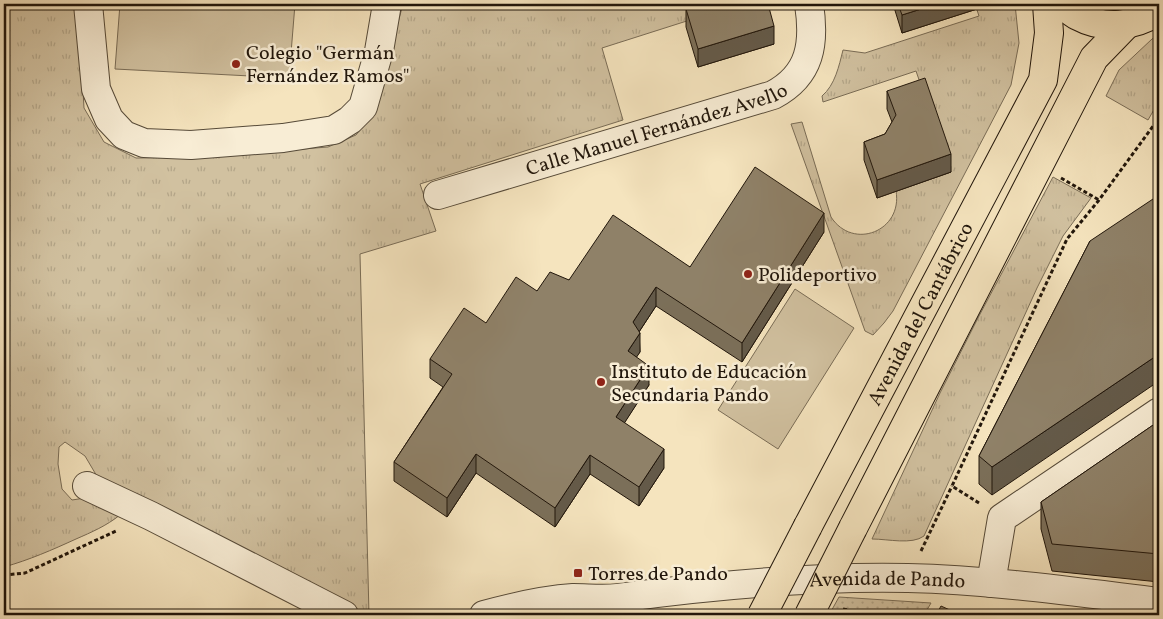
<svg xmlns="http://www.w3.org/2000/svg" width="1163" height="619" font-family="Vollkorn,serif">
<style>
.grass{fill:url(#grass-tufts);stroke:#796c56}
.garden{fill:url(#garden-dots);stroke:#796c56}
.pitch{fill:#d1c1a0;stroke:#796c56}
.lines{fill:none;stroke-linecap:round;stroke-linejoin:round}
.minor-casing{stroke:#564a38;stroke-width:30}
.major-casing{stroke:#21160b;stroke-width:30}
.path{stroke:#21160b;stroke-width:3;stroke-dasharray:4 2.5;stroke-linecap:butt}
.minor{stroke:#f8edd5;stroke-width:28}
.major{stroke:#f5e4be;stroke-width:28}
.major-bridge-casing{stroke:#21160b;stroke-width:30;stroke-linecap:butt}
.major-bridge{stroke:#f5e4be;stroke-width:28}
.wall{fill:#7b6f59;stroke:#21160b}
.shaded-wall{fill:#645a49;stroke:#21160b}
.building{fill:#8f8168;stroke:#21160b}
.poi-dot{fill:#8f2418;stroke:#f8edd5;stroke-width:2}
.labels{text-anchor:middle;stroke-width:5;stroke-linejoin:round;paint-order:stroke}
.poi-label{font-size:20px;fill:#21160b;stroke:#f8edd5;text-anchor:start}
.street-label{font-size:20px;fill:#21160b;stroke:#f8edd5}
</style>
<defs>
<pattern id="grass-tufts" width="24" height="20" patternUnits="userSpaceOnUse" patternTransform="scale(1.25)"><rect width="24" height="20" fill="#d1c1a0"/><path d="M3 7l-1-3M5 7V3M7 7l1-3M15 17l-1-3M17 17v-4M19 17l1-3" fill="none" stroke="#b3a588"/></pattern>
<pattern id="garden-dots" width="8" height="8" patternUnits="userSpaceOnUse" patternTransform="scale(1.25)"><rect width="8" height="8" fill="#d1c1a0"/><path d="M2 2h.1M6 6h.1" fill="none" stroke="#b3a588" stroke-width="1.8" stroke-linecap="round"/></pattern>
</defs>
<rect width="100%" height="100%" fill="#f5e4be"/>
<filter id="stains"><feTurbulence type="fractalNoise" baseFrequency=".004" numOctaves="4"/><feColorMatrix values="0 0 0 0 .2 0 0 0 0 .09 0 0 0 0 .02 0 0 0 .5 -.17"/></filter>
<radialGradient id="worn" r=".72"><stop offset=".6" stop-color="#630" stop-opacity="0"/><stop offset="1" stop-color="#630" stop-opacity=".3"/></radialGradient>
<g class="grass">
<path d="M4,4H78L84,108L104,142L136,158L203,157L328,147L356,135L374,112L403,4H720L715,12L602,48L623,120L420,184L436,231L360,254L369,615H363L98,478L85,456L65,442L59,447L58,464L62,489L72,500L85,498L120,515C106,526 92,532 76,539C52,550 29,560 4,567Z"/>
<path d="M975,4H1015L1019,43L1011,85L893,311L884,323L873,335L865,331L791,124L802,122L831,217C853,251 903,231 896,191L951,172L916,71L823,102L822,96C835,85 839,66 843,50L865,53L979,16Z"/>
<polygon points="1159,35 1159,101 1148,120 1106,96 1119,70 1152,39"/>
<path d="M1053,177L1091,198L1063,236L1037,288L924,536C912,545 888,539 872,539L940,393L979,316Z"/>
</g>
<polygon class="garden" points="839,597 931,603 924,615 829,615"/>
<g class="pitch">
<polygon points="120,4 295,4 289,78 115,69"/>
<polygon points="795,289 854,328 778,449 718,410"/>
</g>
<g class="lines">
<defs>
<g id="minor">
<polyline points="88,4 96,89 109,119 124,135 144,143 191,145 283,138 334,130 350,120 363,107 379,51 387,4"/>
<path id="s1" d="M438,195L773,95C811,75 815,43 809,4"/>
<polyline points="87,486 151,516 344,615"/>
<polyline points="991,583 1002,518 1159,412"/>
<path id="s2" d="M484,615C513,607 543,600 573,598C588,598 603,600 618,598C714,585 811,576 908,578C992,580 1076,592 1159,602"/>
</g>
<g id="major">
<path d="M1062,4C1067,8 1072,13 1078,16C1104,30 1136,27 1159,10"/>
<path id="s3" d="M808,526L1043,80L1049,33L1047,4"/>
<polyline points="853,528 1094,58 1126,25"/>
</g>
</defs>
<use href="#minor" class="minor-casing"/>
<use href="#major" class="major-casing"/>
<g class="path">
<polyline points="1061,178 1099,200"/>
<polyline points="979,503 952,486 1067,239 1099,200 1159,118"/>
<polyline points="921,551 952,486"/>
<polyline points="4,575 25,573 116,531"/>
<polyline points="843,609 871,615"/>
</g>
<use href="#minor" class="minor"/>
<use href="#major" class="major"/>
<defs>
<g id="major-bridge">
<polyline points="762,615 808,526"/>
<polyline points="809,615 853,528"/>
</g>
</defs>
<use href="#major-bridge" class="major-bridge-casing"/>
<use href="#major-bridge" class="major-bridge"/>
</g>
<g class="wall">
<polygon points="893,4 977,4 977,9 902,33"/>
<polygon points="686,9 774,44 698,67 686,27"/>
<polygon points="887,91 951,172 877,198 864,160 864,142 885,134 892,122 887,109"/>
<polygon points="824,232 742,362 656,306 639,332 640,352 636,357 649,385 624,423 664,468 639,506 590,474 555,527 476,473 447,517 394,481 394,462 443,387 430,378 430,359 537,291 569,280 690,267"/>
<polygon points="1090,241 992,495 979,484 979,456"/>
<polygon points="1159,421 1159,582 1052,571 1041,529 1041,502"/>
</g>
<g class="shaded-wall">
<polygon points="937,4 977,4 977,9 902,33 902,15"/>
<polygon points="774,26 774,44 698,67 698,49"/>
<polygon points="951,154 951,172 877,198 877,180"/>
<polygon points="824,213 824,232 742,362 742,343"/>
<polygon points="656,287 656,306 633,341 633,322"/>
<polygon points="640,333 640,352 628,370 628,351"/>
<polygon points="1159,354 1159,381 992,495 992,467"/>
<polygon points="649,366 649,385 616,436 616,417"/>
<polygon points="664,449 664,468 639,506 639,487"/>
<polygon points="476,454 476,473 447,517 447,498"/>
<polygon points="590,455 590,474 555,527 555,508"/>
</g>
<g class="building">
<polygon points="705,4 768,4 774,26 698,49 686,9"/>
<polygon points="898,4 937,4 902,15"/>
<polygon points="925,78 951,154 877,180 864,142 885,134 896,115 887,91"/>
<polygon points="755,167 824,213 742,343 656,287 633,322 640,333 628,351 649,366 616,417 664,449 639,487 590,455 555,508 476,454 447,498 394,462 452,374 430,359 464,308 486,323 516,277 537,291 550,272 569,280 613,215 690,267"/>
<polygon points="1159,195 1159,354 992,467 979,456 1090,241"/>
<polygon points="1159,421 1159,554 1052,544 1041,502"/>
<polygon points="941,606 961,615 936,615"/>
<polygon points="1052,611 1055,615 1047,615"/>
</g>
<g class="poi-dot">
<circle cx="236" cy="64" r="5"/>
<circle cx="748" cy="274" r="5"/>
<circle cx="601" cy="382" r="5"/>
<rect x="573" y="568" width="10" height="10" rx="2.5"/>
</g>
<g class="labels">
<g class="poi-label">
<text x="246" y="59">Colegio "Germán<tspan x="246" dy="23">Fernández Ramos"</tspan></text>
<text x="758" y="281">Polideportivo</text>
<text x="611" y="378">Instituto de Educación<tspan x="611" dy="23">Secundaria Pando</tspan></text>
<text x="588" y="580">Torres de Pando</text>
</g>
<g class="street-label">
<text dy="7" stroke="none"><textPath href="#s1" startOffset="228">Calle Manuel Fernández Avello</textPath></text>
<text dy="7" stroke="none"><textPath href="#s3" startOffset="240">Avenida del Cantábrico</textPath></text>
<text dy="7" stroke="none"><textPath href="#s2" startOffset="406">Avenida de Pando</textPath></text>
</g>
</g>
<rect width="1163" height="619" fill="none" stroke="#f5e4be" stroke-width="20"/>
<rect x="5" y="5" width="1153" height="609" fill="none" stroke="#21160b" stroke-width="2.5"/>
<rect x="10" y="10" width="1143" height="599" fill="none" stroke="#21160b"/>
<rect width="100%" height="100%" filter="url(#stains)"/>
<rect width="100%" height="100%" fill="url(#worn)"/>
</svg>
